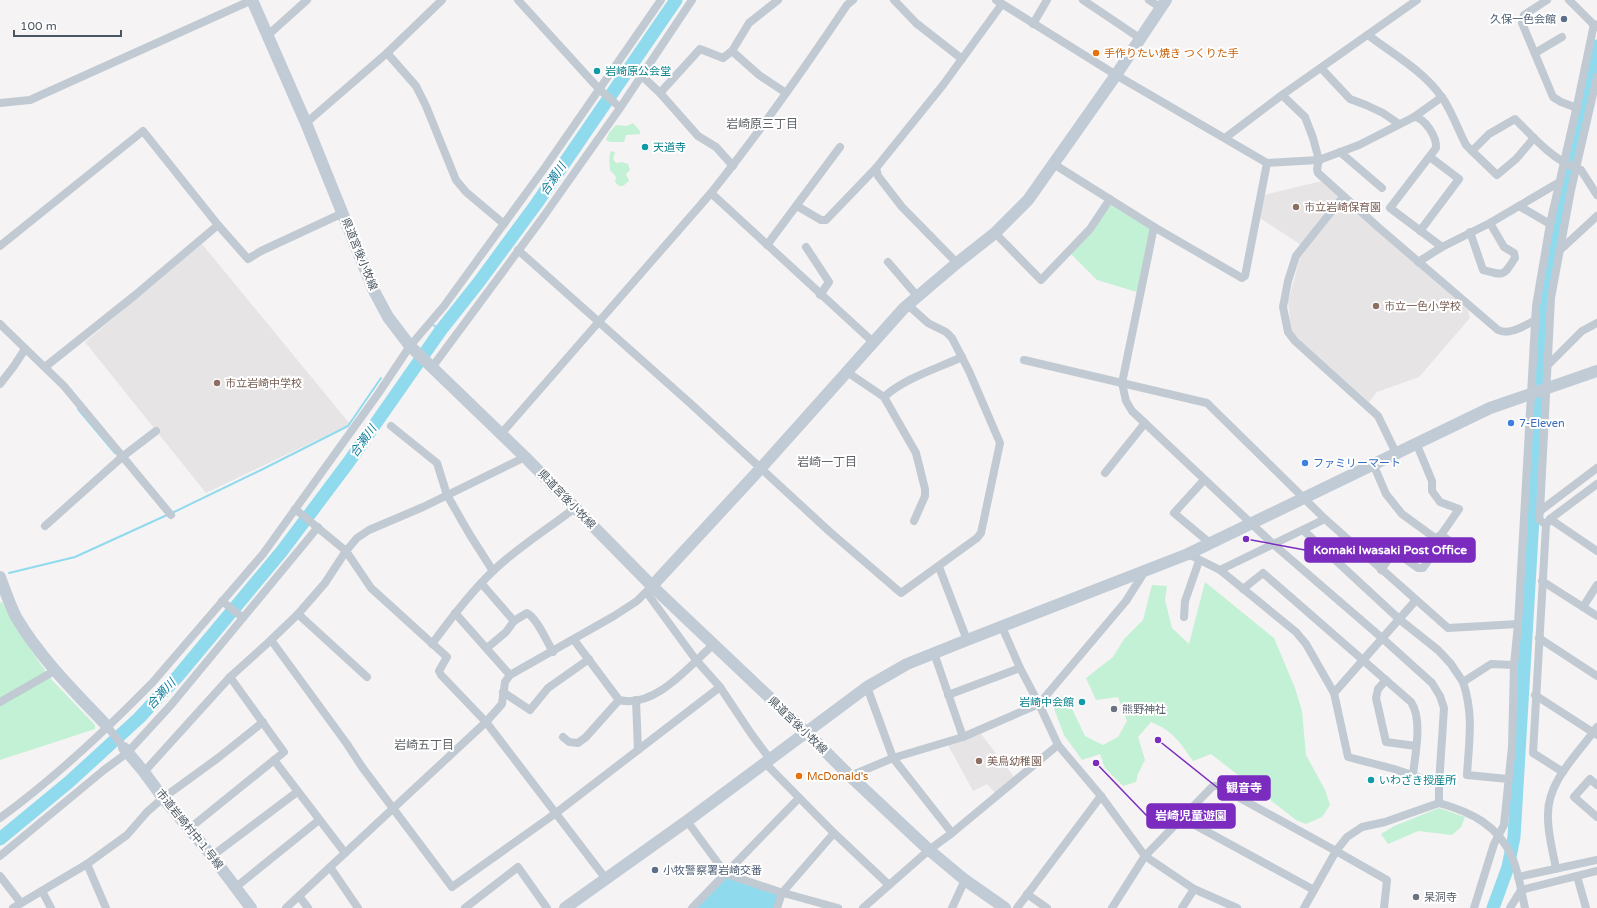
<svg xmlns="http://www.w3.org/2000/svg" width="1597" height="908" font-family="'Varela Round','Noto Sans JP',sans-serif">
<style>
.education{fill:#e6e4e5}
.green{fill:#c3f1d5}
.water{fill:#90daee}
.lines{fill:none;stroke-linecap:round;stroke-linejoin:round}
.stream{stroke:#90daee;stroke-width:2}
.river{stroke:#90daee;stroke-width:13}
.street{stroke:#c1cad2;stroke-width:8}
.secondary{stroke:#c1cbd6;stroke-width:12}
.service-dot{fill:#5c6f8a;stroke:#fff;stroke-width:1.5}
.food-dot{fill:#e8710a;stroke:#fff;stroke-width:1.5}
.culture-dot{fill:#0f9aa8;stroke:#fff;stroke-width:1.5}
.education-dot{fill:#8d6e63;stroke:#fff;stroke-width:1.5}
.shop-dot{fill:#3f7fe0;stroke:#fff;stroke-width:1.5}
.worship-dot{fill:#6b7280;stroke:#fff;stroke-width:1.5}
.labels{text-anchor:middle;stroke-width:4;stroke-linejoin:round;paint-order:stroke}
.service-label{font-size:11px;fill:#4e5e75;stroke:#fff;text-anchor:end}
.food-label{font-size:11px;fill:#c56008;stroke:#fff;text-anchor:start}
.culture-label{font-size:11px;fill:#0d838f;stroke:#fff;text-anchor:start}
.education-label{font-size:11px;fill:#785e54;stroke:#fff;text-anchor:start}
.street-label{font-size:11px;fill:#4a5661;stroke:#fff}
.shop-label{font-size:11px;fill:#366cbe;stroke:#fff;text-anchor:start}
.worship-label{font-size:11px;fill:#5b616d;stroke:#fff;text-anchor:start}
.neighbourhood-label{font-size:12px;fill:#5f6368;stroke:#fff}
.water-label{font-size:12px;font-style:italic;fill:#0c7c9b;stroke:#fff}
.leader{fill:none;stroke:#7b2cbf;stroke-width:1.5}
.callout-dot{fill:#7b2cbf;stroke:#fff;stroke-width:1.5}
.callout{fill:#7b2cbf;stroke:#7b2cbf;stroke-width:1.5}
.callout-label{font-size:12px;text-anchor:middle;font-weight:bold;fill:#fff}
</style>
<rect width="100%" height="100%" fill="#f5f3f3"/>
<g class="education">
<polygon points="1322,181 1340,196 1301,245 1260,218 1264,195"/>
<polygon points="1344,202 1468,310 1470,318 1419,377 1377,392 1369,402 1299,339 1291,330 1288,302 1300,258"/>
<polygon points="202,244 350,424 206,493 85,342"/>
<polygon points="981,734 1014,777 995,793 987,784 973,791 948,745"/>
</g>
<g class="green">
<polygon points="633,123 640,131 640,134 626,135 624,142 610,142 606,140 609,133 616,125 627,126"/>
<path d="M611,151L615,152L613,159L616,163L622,162L628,164L630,170L626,174L629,181L623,186H619L615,182L616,177L610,170C610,163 608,158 611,151Z"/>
<polygon points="1111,204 1151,228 1137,292 1097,280 1071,254 1094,230"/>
<path d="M1205,582L1274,638L1295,688L1302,711L1306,755L1325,790L1330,805L1322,817L1306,824L1296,820L1211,754L1193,761C1180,742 1173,731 1151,722L1138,737L1145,760L1138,774L1136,782L1123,786L1105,768L1100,754L1082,760L1064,735L1053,706L1062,696L1073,711L1085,736L1103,745L1118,737L1127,721L1118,697L1096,700L1086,678L1113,657L1124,639L1143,620L1152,585L1167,586L1165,600L1172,628L1189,644Z"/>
<polygon points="2,602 17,630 51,679 95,725 95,729 0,760 0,603"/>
<polygon points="1439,808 1465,817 1461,827 1452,835 1418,831 1388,844 1381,834 1394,826"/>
</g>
<polygon class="water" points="726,874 780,892 774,908 697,908"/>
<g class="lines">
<g class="stream">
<polyline points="433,325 441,330"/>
<polyline points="78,409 115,453"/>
<polyline points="172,513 263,469 348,426 381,378"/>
<polyline points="1533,521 1537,517"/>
<polyline points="9,573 75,557 167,515"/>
</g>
<g class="river">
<polyline points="0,839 69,782 139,718 178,676 282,551 348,463 441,330 479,282 537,203 676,0"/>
<polyline points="1493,908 1508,867 1514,837 1546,300 1557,238 1597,46"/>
</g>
<g class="street">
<polyline points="518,0 599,89 616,104"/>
<polyline points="894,0 916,23 962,59"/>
<polyline points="996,0 1116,75 1267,163 1319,160 1359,145 1414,117 1442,97"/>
<polyline points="1083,0 1141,39"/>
<polyline points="1149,0 1161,8"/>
<polyline points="1569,0 1596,27"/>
<polyline points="1524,15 1547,0"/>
<polyline points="1522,23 1553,97 1561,102 1577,108"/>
<polyline points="1033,24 1047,0"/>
<polyline points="268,35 307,0"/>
<path d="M1368,35C1393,54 1422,70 1441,96C1451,109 1458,130 1466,145L1472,151L1489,134L1515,119C1533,137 1552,159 1576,168"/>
<polyline points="732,51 759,75 786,93"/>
<polyline points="387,53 416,86 426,106 456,180 466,192 504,224"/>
<polyline points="1535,53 1562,37"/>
<polyline points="1321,68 1350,99 1366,105 1383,113 1399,124"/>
<polyline points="641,75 660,93 698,136 716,147 733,166"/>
<polyline points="1597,77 1571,190 1551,298 1540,511 1597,468"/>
<polyline points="660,93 700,49 723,58 732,51 749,23 778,0"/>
<path d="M1282,95L1305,117L1313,138L1319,160L1317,169L1318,173L1378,227L1498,330C1510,336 1525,325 1536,320"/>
<polyline points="0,103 30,100 252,0"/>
<path d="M1414,117C1425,118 1437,137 1436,148L1390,208L1442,247"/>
<polyline points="306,123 387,53 442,0"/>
<polyline points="1225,138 1282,95 1417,0"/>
<polyline points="1472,151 1497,175 1516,159 1534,138"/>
<polyline points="1340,152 1382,188"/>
<polyline points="1052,163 1154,227 1242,278 1245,276 1267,163"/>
<polyline points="1581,170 1597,195"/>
<polyline points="711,193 873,342"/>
<polyline points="1343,197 1296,256 1288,281 1283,307 1288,332 1295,341 1378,416 1397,455"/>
<polyline points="797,206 821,220 826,220 876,168"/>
<polyline points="1519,206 1550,224"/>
<path d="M1154,227L1122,383L1126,401L1132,411L1273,544L1382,638L1432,683L1440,696L1444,708L1439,784V803C1471,812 1498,825 1512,857C1519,873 1521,891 1525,908"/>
<polyline points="1420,231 1459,179 1430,157"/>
<path d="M1470,232L1483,270C1505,276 1503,276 1515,258L1514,253L1504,247L1490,223"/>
<polyline points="995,233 1041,280 1090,229 1110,199"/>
<polyline points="767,245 840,147"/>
<polyline points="0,246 143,131 218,225 248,259 261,251 343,213"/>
<polyline points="806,247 829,282 820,295"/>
<polyline points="518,250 691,404 830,532 901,593 977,538 981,533 1000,443 969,371 952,338 946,332 928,323 908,305"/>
<polyline points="1559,251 1597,216"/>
<polyline points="888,262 918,297"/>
<polyline points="1418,262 1442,247 1490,223 1558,183"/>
<polyline points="957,263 902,207 878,176 876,168 943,85 1002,4"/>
<polyline points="0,324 64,386 171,515"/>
<polyline points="1024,360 1207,403 1325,519 1220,570"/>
<polyline points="1548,365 1582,331 1597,323"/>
<polyline points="433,366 541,220 620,108 692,0"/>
<polyline points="45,367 134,296 218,225"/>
<polyline points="847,372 884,397 916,453 925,489 925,496 914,521"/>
<polyline points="0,384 14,366 25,349"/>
<path d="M884,397C905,378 936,369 962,357"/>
<polyline points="391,426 437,463 447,495 470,535 493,571"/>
<path d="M501,434L711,193C759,133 804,69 847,5L853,0"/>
<polyline points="1374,466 1386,494 1402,514 1435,538 1441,535 1459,509 1440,502 1432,491 1432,481 1417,445"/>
<polyline points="1105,473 1145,423"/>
<polyline points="1204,480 1174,513 1211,544"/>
<polyline points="295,509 346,551 371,588 447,657 439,671 441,675 486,722 606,879"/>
<polyline points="1540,511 1539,519 1546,525"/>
<polyline points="1325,519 1448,628 1518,624"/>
<polyline points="1550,519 1597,551"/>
<polyline points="45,526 122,457 156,431"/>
<polyline points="1303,530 1399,619 1438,650 1451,664 1463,682 1491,664 1514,665"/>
<polyline points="1441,535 1471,555"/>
<polyline points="1188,554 1220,570 1296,632 1306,644 1334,693 1348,757 1394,769 1439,784"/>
<polyline points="939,567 967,640"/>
<polyline points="1381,570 1394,551 1418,568 1423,568 1442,540 1441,535"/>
<polyline points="1542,581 1597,616"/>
<polyline points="481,583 514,621"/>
<path d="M1243,589L1263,573L1411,702C1423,720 1415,754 1413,775"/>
<polyline points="647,593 696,660 720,687 752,735 770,759"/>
<polyline points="222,601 243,618"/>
<polyline points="1583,607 1597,585"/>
<polyline points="455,613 510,675"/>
<polyline points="298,614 367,677"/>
<polyline points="1184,617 1185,601 1199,561"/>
<polyline points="1002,627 1020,668 1039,704 1058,745 1101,796 1145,856 1194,889 1182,908"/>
<polyline points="1539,638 1597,676"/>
<polyline points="271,640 347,744 362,767 452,887 556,813 720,687"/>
<path d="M574,640L619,700C655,709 689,666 713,645"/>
<path d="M432,644C451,618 470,593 493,571C518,547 548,529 576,507"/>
<path d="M487,648L506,632L514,621L527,613C537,618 547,642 553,652"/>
<polyline points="934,653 963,737"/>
<polyline points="1386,680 1378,689 1376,698 1386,742 1416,746"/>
<path d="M1463,682C1474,715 1469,741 1467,775L1508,779"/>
<polyline points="867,687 893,758 952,833"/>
<polyline points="503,692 530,710 548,688 589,659"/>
<polyline points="1334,693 1416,600"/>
<polyline points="948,695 1020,668"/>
<polyline points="1535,695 1597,735"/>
<polyline points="636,700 638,750"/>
<polyline points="0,702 56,670"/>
<polyline points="107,726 124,748"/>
<polyline points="563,737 569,742 578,743 586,737 619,700"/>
<polyline points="274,760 345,853"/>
<polyline points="765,763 834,833 889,885"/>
<polyline points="144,772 230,677 271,640 298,614 325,583 346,551 357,538 369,530 423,507 525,457"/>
<polyline points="1563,772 1533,753 1546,525 1550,519 1597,484"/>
<polyline points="850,776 893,758 963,737 1039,704 1126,601 1145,571"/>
<polyline points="1597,785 1590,779 1574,797 1597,817"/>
<path d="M0,818C55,778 105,731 153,682L263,554L378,394L410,346L444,306L546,166L661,0"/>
<polyline points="1182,818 1213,786 1218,786 1336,851 1387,880 1384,908"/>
<polyline points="687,821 726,874 780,892 838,908"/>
<polyline points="190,828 284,752 230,677"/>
<polyline points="0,856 104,770 127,753 171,705 318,527"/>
<polyline points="212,856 297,792"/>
<polyline points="87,864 106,908"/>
<polyline points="330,867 358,908"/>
<path d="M1556,869C1553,851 1547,832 1548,814C1548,780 1579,753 1597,727"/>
<polyline points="0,876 21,903"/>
<polyline points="1577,876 1586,908"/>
<polyline points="1518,877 1597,860"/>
<polyline points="236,887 319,820"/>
<polyline points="1194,889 1237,908"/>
<polyline points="42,891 51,908"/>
<polyline points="1027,894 1047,908"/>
<polyline points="299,896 308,908"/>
<polyline points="13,908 87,864 127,835 147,812 163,798 218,758 263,722"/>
<polyline points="286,908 486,722 502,704 505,682 510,675 614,616 637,601 652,586"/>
<polyline points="465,908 518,867 547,908"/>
<polyline points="692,908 799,798"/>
<polyline points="777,908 782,893 834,833"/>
<polyline points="863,908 929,850 952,833 1058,745"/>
<polyline points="952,908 965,880"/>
<polyline points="1017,908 1101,796"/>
<polyline points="1112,908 1145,856 1182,818 1314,890"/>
<polyline points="1304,908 1336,851 1347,837 1362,827 1385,822 1439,803"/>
<polyline points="1474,908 1494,844 1504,825 1512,747 1514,665 1518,624 1536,306 1550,224 1578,101 1594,24"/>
<polyline points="1510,908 1521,890 1597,871"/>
</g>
<g class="secondary">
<polyline points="252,0 306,123 373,289 388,317 410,346 525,457 652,586 806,732 850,776 929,850 965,880 1005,908"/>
<path d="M0,577C5,591 10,605 16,617C40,658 75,692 107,726"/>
<polyline points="652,586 761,468 904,308 957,263 995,233 1028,200 1116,75 1166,0"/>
<polyline points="124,748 144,772 163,798 212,856 251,908"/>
<polyline points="565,908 687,821 867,687 907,664 967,640 1188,554 1490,408 1597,371"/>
</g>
</g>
<g class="service-dot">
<circle cx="1564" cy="19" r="4"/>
<circle cx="655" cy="870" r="4"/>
</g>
<g class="food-dot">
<circle cx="1096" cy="53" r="4"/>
<circle cx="799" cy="776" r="4"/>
</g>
<g class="culture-dot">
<circle cx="597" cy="71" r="4"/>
<circle cx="645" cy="147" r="4"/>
<circle cx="1082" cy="702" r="4"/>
<circle cx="1371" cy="780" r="4"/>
</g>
<g class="education-dot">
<circle cx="1296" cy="207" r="4"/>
<circle cx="1376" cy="306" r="4"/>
<circle cx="217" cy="383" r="4"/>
<circle cx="979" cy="761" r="4"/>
</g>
<g class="shop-dot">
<circle cx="1511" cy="423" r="4"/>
<circle cx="1305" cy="463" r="4"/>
</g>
<g class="worship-dot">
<circle cx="1114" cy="709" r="4"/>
<circle cx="1416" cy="897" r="4"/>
</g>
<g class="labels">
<g class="service-label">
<text x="1556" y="23">久保一色会館</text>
<text x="663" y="874" text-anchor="start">小牧警察署岩崎交番</text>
</g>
<g class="food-label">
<text x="1104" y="57">手作りたい焼き つくりた手</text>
<text x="807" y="780">McDonald's</text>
</g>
<g class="culture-label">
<text x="605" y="75">岩崎原公会堂</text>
<text x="653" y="151">天道寺</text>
<text x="1074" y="706" text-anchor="end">岩崎中会館</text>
<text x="1379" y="784">いわざき授産所</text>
</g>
<g class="education-label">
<text x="1304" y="211">市立岩崎保育園</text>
<text x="1384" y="310">市立一色小学校</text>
<text x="225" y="387">市立岩崎中学校</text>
<text x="987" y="765">美鳥幼稚園</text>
</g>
<g class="street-label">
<text transform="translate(360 254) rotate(68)" y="4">県道宮後小牧線</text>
<text transform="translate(567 499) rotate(46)" y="4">県道宮後小牧線</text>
<text transform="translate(798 725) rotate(44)" y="4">県道宮後小牧線</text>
<text transform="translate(190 829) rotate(51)" y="4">市道岩崎村中１号線</text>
</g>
<g class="shop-label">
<text x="1519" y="427">7-Eleven</text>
<text x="1313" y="467">ファミリーマート</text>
</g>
<g class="worship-label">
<text x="1122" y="713">熊野神社</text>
<text x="1424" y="901">杲洞寺</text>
</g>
<g class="neighbourhood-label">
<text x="762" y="128">岩崎原三丁目</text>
<text x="827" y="466">岩崎一丁目</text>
<text x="424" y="749">岩崎五丁目</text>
</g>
<g class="water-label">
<text transform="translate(553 179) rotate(-56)" y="4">合瀬川</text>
<text transform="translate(363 441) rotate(-54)" y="4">合瀬川</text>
<text transform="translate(161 694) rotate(-47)" y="4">合瀬川</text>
</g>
</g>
<path class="leader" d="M1246 539L1305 550M1158 740L1218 788M1096 763L1147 816"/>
<g class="callout-dot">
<circle cx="1246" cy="539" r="4"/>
<circle cx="1158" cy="740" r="4"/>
<circle cx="1096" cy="763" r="4"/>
</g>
<g class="callout">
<rect x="1305" y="538" width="170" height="24" rx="4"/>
<rect x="1218" y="776" width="52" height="24" rx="4"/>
<rect x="1147" y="804" width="88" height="24" rx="4"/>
</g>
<g class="callout-label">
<text x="1390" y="554">Komaki Iwasaki Post Office</text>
<text x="1244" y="792">観音寺</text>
<text x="1191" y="820">岩崎児童遊園</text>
</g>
<path d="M14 30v6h107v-6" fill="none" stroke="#4a5661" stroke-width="2"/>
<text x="20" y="30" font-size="12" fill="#4a5661" stroke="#ffffff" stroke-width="3" paint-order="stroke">100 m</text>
</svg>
